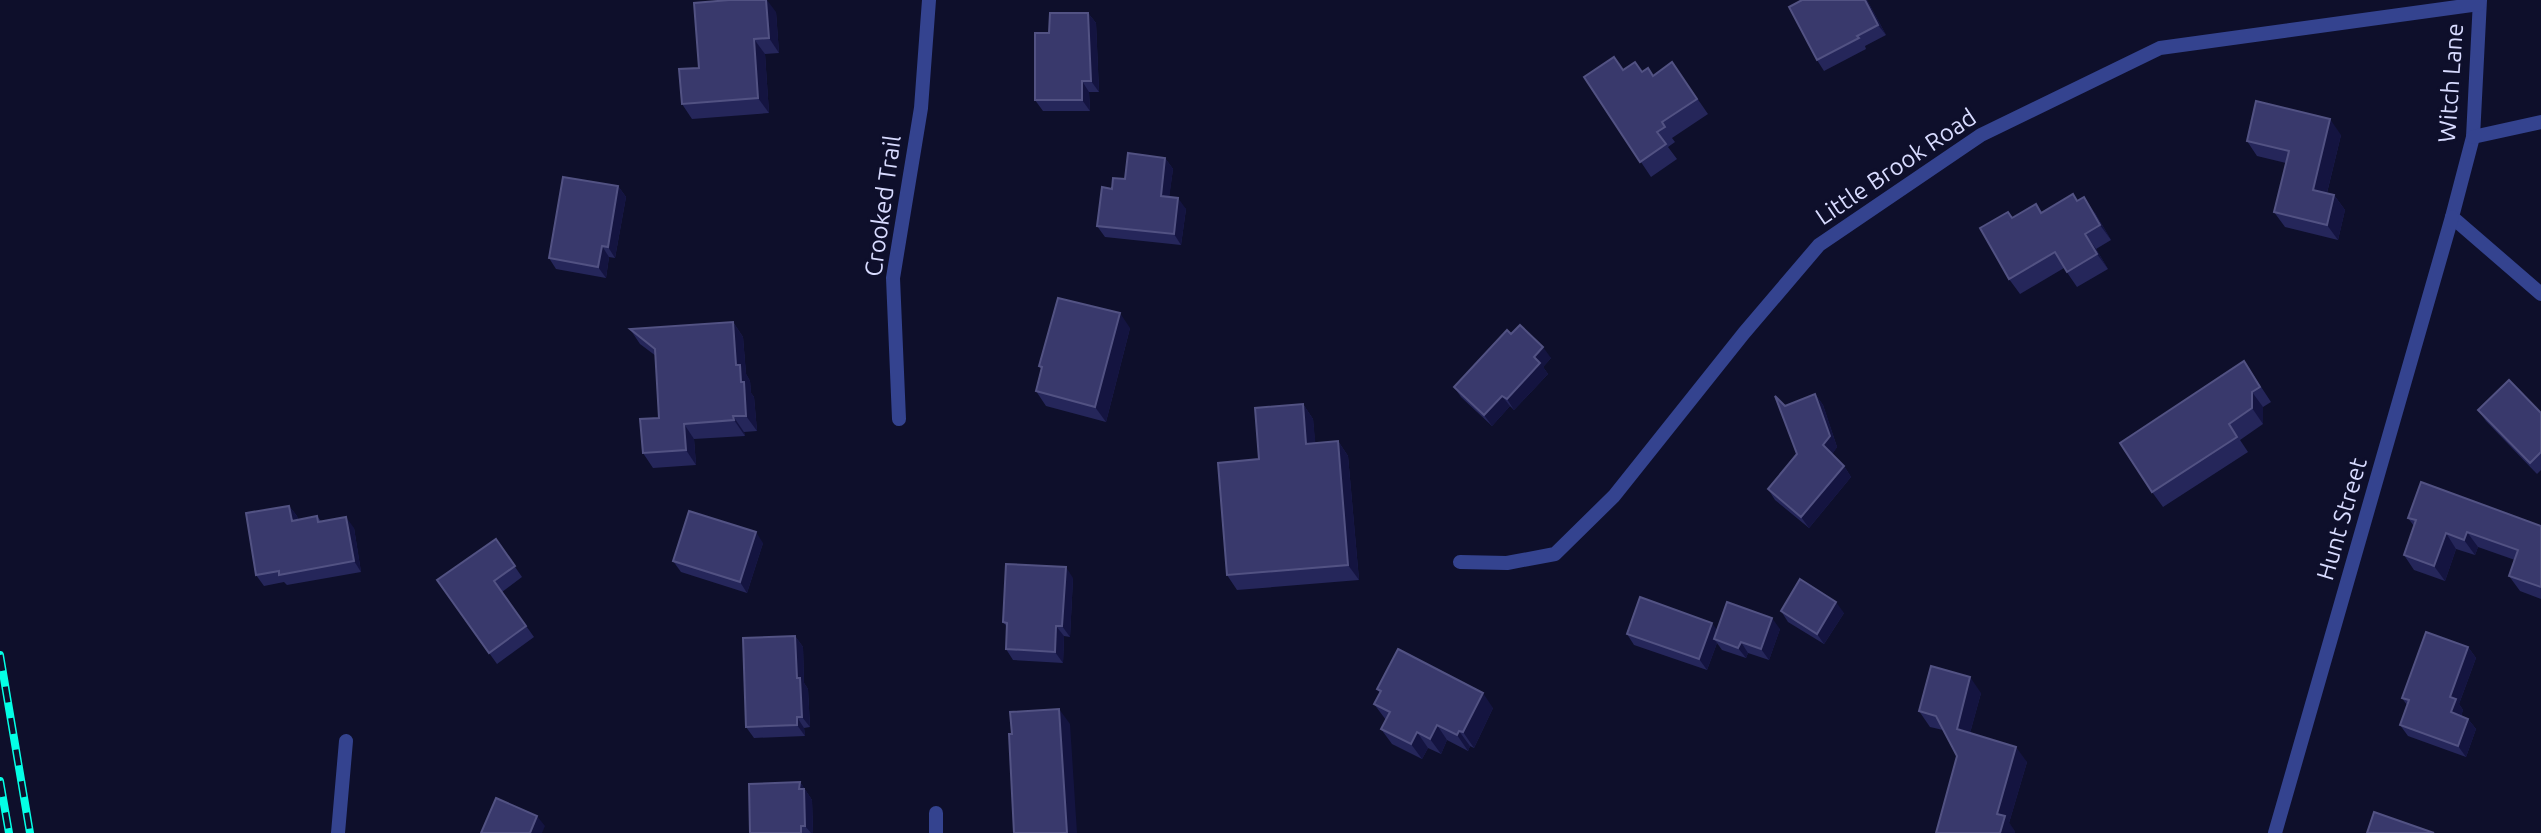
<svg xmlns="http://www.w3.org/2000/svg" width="2541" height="833" font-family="Ubuntu,sans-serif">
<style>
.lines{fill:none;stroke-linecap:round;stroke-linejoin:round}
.street{stroke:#34438f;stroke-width:14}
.rail-casing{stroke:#04ffe5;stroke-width:8}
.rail{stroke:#0e0f2b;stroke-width:5;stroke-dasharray:16;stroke-linecap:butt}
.wall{fill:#25265a}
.shaded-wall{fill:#141440}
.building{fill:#39396c;stroke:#525283;stroke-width:2}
.labels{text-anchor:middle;stroke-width:6;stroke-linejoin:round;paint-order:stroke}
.street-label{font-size:24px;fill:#d8dbff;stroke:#0e0f2b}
</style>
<rect width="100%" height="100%" fill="#0e0f2b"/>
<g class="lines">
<g class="street">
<polyline points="2480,0 2473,137 2452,217 2541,294"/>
<polyline points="2473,137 2541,122"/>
<polyline points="899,419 893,278 921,108 929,0"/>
<polyline points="1460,562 1507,563 1555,554 1614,496 1744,333 1819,245 1981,135 2160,48 2479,4"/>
<polyline points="338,833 346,741"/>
<polyline points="936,833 936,813"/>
<polyline points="2275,833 2452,217"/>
</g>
<defs>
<g id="rail">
<polyline points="0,655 30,833"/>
<polyline points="0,781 9,833"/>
</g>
</defs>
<use href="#rail" class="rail-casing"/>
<use href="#rail" class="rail"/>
</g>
<g class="wall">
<polygon points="1867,0 1886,35 1865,46 1866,49 1824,71 1817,60"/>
<polygon points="776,12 779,53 765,54 769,113 692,119 682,104 699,68"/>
<polygon points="1088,13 1096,23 1099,92 1089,92 1090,111 1043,111 1035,100 1049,33"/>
<polygon points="1672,62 1708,114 1672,138 1675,142 1668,147 1677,159 1651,177 1584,77 1623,70 1642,72 1653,76"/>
<polygon points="2341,135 2327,193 2334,195 2345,210 2338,240 2285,227 2274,212 2286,163 2257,156 2247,141"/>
<polygon points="1165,158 1173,169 1169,197 1186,209 1181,245 1105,237 1097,226 1112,189 1125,179"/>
<polygon points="618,186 626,197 615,258 609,257 606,278 556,269 549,258"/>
<polygon points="2078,201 2095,213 2111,240 2096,249 2108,269 2077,287 2064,268 2020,294 2009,279 2012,218 2036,204 2042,212"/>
<polygon points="733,322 743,337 746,374 750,381 751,393 754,397 757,431 744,432 745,436 694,439 696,465 653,468 643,453 659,418 656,356 640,344 630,329"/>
<polygon points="1130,328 1106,422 1046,406 1036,391 1041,369 1039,366"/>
<polygon points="1511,334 1551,358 1543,367 1548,374 1514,410 1510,406 1492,426 1461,397 1454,387"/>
<polygon points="2244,361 2271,402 2263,407 2263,424 2240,440 2248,452 2163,507 2152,492"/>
<polygon points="1815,394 1823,405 1837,447 1832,454 1844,466 1851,477 1809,528 1775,500 1768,489 1797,454 1785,406"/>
<polygon points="1303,404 1313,419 1315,443 1338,441 1348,456 1359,580 1237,590 1227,575 1259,459"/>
<polygon points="2478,410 2541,413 2541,470 2537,474 2486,421"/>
<polygon points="289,506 297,516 298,520 317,516 321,521 354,528 361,572 287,585 284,582 264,586 256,575"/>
<polygon points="2408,518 2541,526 2541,599 2520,591 2509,576 2515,560 2478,547 2475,555 2456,549 2445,581 2414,570 2404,555 2414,526"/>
<polygon points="496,539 522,577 502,592 534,637 497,664 437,580"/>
<polygon points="763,543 747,593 681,572 673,561"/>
<polygon points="1073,578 1070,637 1064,636 1063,663 1013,660 1006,649 1007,627 1003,622"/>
<polygon points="1781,611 1844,613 1824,644 1788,622"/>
<polygon points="1780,629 1769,660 1748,653 1746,658 1722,650 1717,643 1707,670 1634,645 1627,634 1717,630"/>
<polygon points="795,636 803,647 804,683 808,689 810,727 804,728 805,736 754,738 746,727"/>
<polygon points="2468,647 2476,658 2459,704 2463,710 2461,716 2468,719 2476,729 2466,757 2408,736 2400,725 2407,705 2402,698"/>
<polygon points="1377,689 1493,708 1474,748 1470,746 1468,751 1447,740 1441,754 1428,748 1422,759 1392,744 1381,729 1386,720 1374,704 1380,693"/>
<polygon points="1981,693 1970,733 2027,762 2009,823 2015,831 1943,730 1930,727 1919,711"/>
<polygon points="800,782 812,800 813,833 750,833"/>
</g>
<g class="shaded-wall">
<polygon points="766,0 767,0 776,12 779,53 769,38"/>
<polygon points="1865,0 1867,0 1886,35 1878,25"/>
<polygon points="1088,13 1096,23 1099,92 1091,81"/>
<polygon points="754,39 765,54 769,113 758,98"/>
<polygon points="1082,81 1089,92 1090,111 1082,100"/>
<polygon points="2330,119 2341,135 2324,205 2313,190"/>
<polygon points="1165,158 1173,169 1168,207 1161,196"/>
<polygon points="618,186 626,197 615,258 608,247"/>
<polygon points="2334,195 2345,210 2338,240 2327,225"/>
<polygon points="2084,197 2095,213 2111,240 2100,225"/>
<polygon points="1178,198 1186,209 1181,245 1174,234"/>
<polygon points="2085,234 2096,249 2108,269 2097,254"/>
<polygon points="602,246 609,257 606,278 598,267"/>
<polygon points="1120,313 1130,328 1106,422 1095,407"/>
<polygon points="733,322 743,337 746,374 750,381 751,393 754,397 757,431 746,416 736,365"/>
<polygon points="1543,347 1551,358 1543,367 1548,374 1514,410 1507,399 1534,357"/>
<polygon points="2252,392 2263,407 2263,424 2252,408"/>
<polygon points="1815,394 1823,405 1837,447 1831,456 1823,445"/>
<polygon points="1502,396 1510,406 1492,426 1484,415"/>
<polygon points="1303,404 1313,419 1317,459 1306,444"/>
<polygon points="733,416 744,432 745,436 734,420"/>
<polygon points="684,424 694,439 696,465 686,450"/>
<polygon points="1338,441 1348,456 1359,580 1348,565"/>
<polygon points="1844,466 1851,477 1809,528 1801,517"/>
<polygon points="289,506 297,516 300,532 292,521"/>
<polygon points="346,517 354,528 361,572 354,561"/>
<polygon points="756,532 763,543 747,593 740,582"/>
<polygon points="2467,532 2478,547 2475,555 2464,540"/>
<polygon points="2446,533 2456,549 2445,581 2434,566"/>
<polygon points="1066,567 1073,578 1070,637 1062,626"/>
<polygon points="1836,602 1844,613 1824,644 1817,634"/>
<polygon points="1772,618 1780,629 1769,660 1761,649"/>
<polygon points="1712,623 1720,634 1714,639 1717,643 1707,670 1699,659"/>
<polygon points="1056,626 1064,636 1063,663 1055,652"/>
<polygon points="795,636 803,647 804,683 808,689 810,727 802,717 797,678"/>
<polygon points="1741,642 1748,653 1746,658 1738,648"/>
<polygon points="2468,647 2476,658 2459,704 2463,710 2459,723 2451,712 2450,697"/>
<polygon points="1970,677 1981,693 1967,744 1957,729"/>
<polygon points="1483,693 1493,708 1474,748 1463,732"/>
<polygon points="1059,709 1070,724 1077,833 1067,833"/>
<polygon points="797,717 804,728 805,736 797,725"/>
<polygon points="2468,719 2476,729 2466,757 2458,746"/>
<polygon points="1437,725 1447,740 1441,754 1430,739"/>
<polygon points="1459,731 1470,746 1468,751 1457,735"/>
<polygon points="1417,732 1428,748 1422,759 1411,744"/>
<polygon points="2016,747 2027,762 2009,823 2015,831 2015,833 2000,833 1997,814"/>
<polygon points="800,782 812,800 813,833 811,833 805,826 799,789"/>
<polygon points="537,816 545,826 542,833 530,833"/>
</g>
<g class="building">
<polygon points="729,0 766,0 769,38 754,39 758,98 682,104 679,69 699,68 694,3"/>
<polygon points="1802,0 1865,0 1878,25 1857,36 1859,38 1817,60 1789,7"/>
<polygon points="1050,13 1088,13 1091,81 1082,81 1082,100 1035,100 1035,33 1049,33"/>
<polygon points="1614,57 1623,70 1635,62 1642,72 1648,68 1653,76 1672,62 1697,99 1662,122 1665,127 1657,132 1666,144 1640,162 1584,77"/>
<polygon points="2256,101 2330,119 2313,190 2334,195 2327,225 2274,212 2289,151 2247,141"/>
<polygon points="1128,153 1165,158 1161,196 1178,198 1174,234 1097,226 1102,187 1112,189 1113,178 1125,179"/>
<polygon points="563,177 618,186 608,247 602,246 598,267 549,258"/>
<polygon points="2073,194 2077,201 2084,197 2100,225 2085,234 2097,254 2067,272 2055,252 2009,279 1980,228 2008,212 2012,218 2036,204 2041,213"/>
<polygon points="1058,298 1120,313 1095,407 1036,391 1042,367 1039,366"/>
<polygon points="733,322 736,365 740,365 741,382 744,382 746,416 733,416 734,420 684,424 686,450 643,453 640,419 659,418 655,349 630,329"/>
<polygon points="1520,325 1543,347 1534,357 1540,363 1507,399 1502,396 1484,415 1454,387 1507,330 1511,334"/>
<polygon points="2244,361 2260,387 2252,392 2252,408 2229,424 2237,437 2152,492 2120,443"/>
<polygon points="2509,380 2541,413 2541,452 2530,463 2478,410"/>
<polygon points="1815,394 1830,436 1823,445 1844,466 1801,517 1768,489 1797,454 1775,396 1785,406"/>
<polygon points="1303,404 1306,444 1338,441 1348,565 1227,575 1218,463 1259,459 1255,408"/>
<polygon points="2421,482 2541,526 2541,587 2509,576 2518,550 2467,532 2464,540 2446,533 2434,566 2404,555 2416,520 2408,518"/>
<polygon points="289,506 292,521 317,516 318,522 346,517 354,561 279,575 279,571 256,575 246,513"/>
<polygon points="689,511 756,532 740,582 673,561"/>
<polygon points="496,539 515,566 494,581 526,626 489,653 437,580"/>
<polygon points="1006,564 1066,567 1062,626 1056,626 1055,652 1006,649 1007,623 1003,622"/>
<polygon points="1800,579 1836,602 1817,634 1781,611"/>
<polygon points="1640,597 1712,623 1699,659 1627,634"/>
<polygon points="1727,602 1772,618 1761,649 1741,642 1738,648 1714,639"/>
<polygon points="2426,632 2468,647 2450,697 2456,699 2451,712 2468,719 2458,746 2400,725 2409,700 2402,698"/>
<polygon points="795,636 797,678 800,678 802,717 797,717 797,725 746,727 743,638"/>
<polygon points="1398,649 1483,693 1463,732 1459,731 1457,735 1437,725 1430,739 1417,732 1411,744 1381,729 1390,712 1374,704 1381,691 1377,689"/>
<polygon points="1931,666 1970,677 1957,729 2016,747 1997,814 2005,816 2000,833 1936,833 1957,756 1936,716 1919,711"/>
<polygon points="1059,709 1067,833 1014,833 1009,734 1012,734 1010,712"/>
<polygon points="800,782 799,789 804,789 805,826 801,826 801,833 750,833 749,784"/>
<polygon points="496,798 537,816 530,833 481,833"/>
<polygon points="2374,812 2434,833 2367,833"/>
</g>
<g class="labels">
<g class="street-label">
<text transform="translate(2451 83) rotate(-86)" y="8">Witch Lane</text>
<text transform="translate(1896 167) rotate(-34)" y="8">Little Brook Road</text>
<text transform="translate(883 206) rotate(-82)" y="8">Crooked Trail</text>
<text transform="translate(2342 519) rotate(-74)" y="8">Hunt Street</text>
</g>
</g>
</svg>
